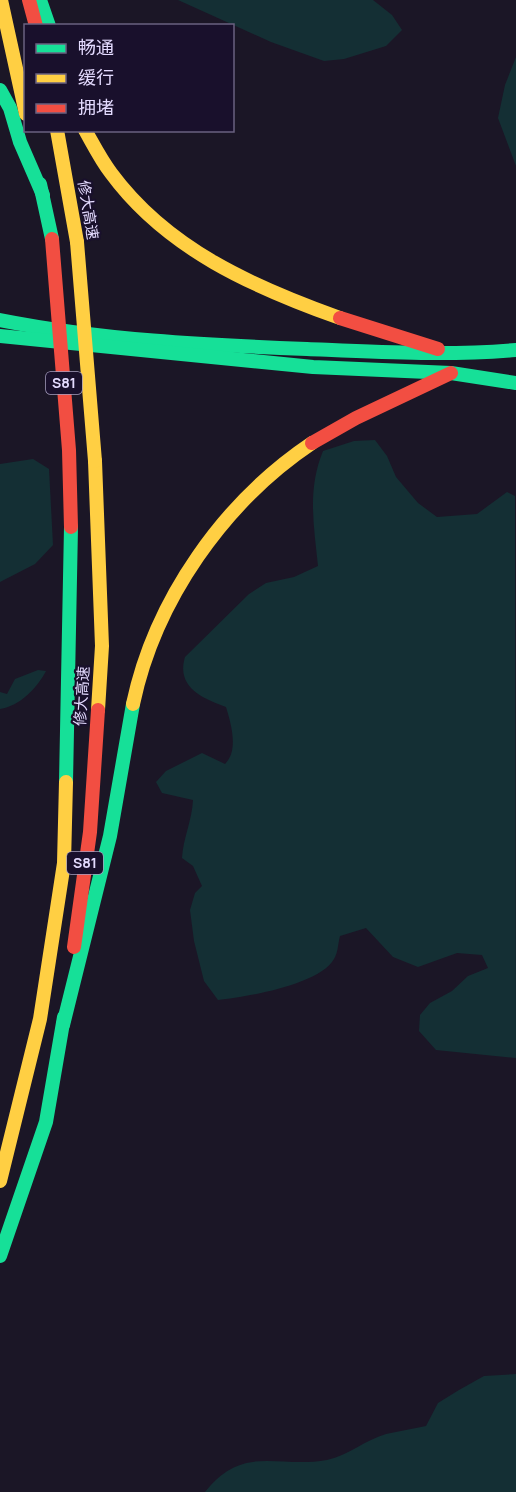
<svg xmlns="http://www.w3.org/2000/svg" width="516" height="1492" font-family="Manrope,'Noto Sans SC',sans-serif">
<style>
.green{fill:#142f34}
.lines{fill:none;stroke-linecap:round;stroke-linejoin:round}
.fast{stroke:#16e098;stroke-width:14}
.slow{stroke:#ffcf43;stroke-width:14}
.jam{stroke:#f24e42;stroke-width:14}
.slow-bridge{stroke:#ffcf43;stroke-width:14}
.jam-bridge{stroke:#f24e42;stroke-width:14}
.labels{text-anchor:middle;stroke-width:4.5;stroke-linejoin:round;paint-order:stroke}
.shield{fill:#19102c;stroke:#a79ec0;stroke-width:1.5}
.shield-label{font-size:14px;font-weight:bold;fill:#e4dbff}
.street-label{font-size:15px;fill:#e4dbff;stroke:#19102c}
</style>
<rect width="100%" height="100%" fill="#1b1626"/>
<g class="green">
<polygon points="178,0 373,0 392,15 402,30 386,46 344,59 324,61 271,42"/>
<polygon points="516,57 516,166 498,118 505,85"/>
<path d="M375,440L387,456L396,477L418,503L437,517L477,514L507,492L515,496L516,1058L436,1050L419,1031L420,1015L430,1003L452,991L468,976L488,968L482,955L457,953L418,967L393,957L366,928L340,936C338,943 338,953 334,959C319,985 246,997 218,1000L204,981L194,941L190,910L195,893L202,886L193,866L182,858C183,838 192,821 193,800L162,793L156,782L166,771L202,753L225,764C239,751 231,723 226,707C202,698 176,687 185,657L249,594L266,583L294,577L318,566C314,526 307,490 323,451L354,441Z"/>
<polygon points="33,459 49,469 53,545 35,564 0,582 0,464"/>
<path d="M38,670L46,671C37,688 20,706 0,709V692L7,694L15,679Z"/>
<path d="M516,1374V1492H205C244,1443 277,1469 327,1460C349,1455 365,1440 386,1434C399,1431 413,1429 426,1426L438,1403L459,1390L484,1376Z"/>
</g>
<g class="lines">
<g class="fast">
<polyline points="40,0 49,26"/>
<polyline points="0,90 10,108 20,142 43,195"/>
<polyline points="40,184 52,239"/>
<path d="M0,320C101,340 205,345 307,349C377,352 446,356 516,350"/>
<polyline points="0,336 313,367 451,373 516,383"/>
<polyline points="66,782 71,527"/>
<polyline points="63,1025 110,836 133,704"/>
<polyline points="0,1256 46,1122 64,1017"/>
</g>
<g class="slow">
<polyline points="1,0 26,114"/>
<polyline points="57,130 77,242"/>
<path d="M85,130C93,144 101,160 111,173C167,249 253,287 340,318"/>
<polyline points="95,461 102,646 98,710"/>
<path d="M133,704C155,600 224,502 312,443"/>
<polyline points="0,1181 40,1019 64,863 66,782"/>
</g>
<g class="jam">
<polyline points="29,0 36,26"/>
<polyline points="340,318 438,349"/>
<polyline points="312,443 356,418 451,373"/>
<polyline points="74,947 90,832 98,710"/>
</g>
<polyline class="slow-bridge" points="77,242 95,461"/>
<polyline class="jam-bridge" points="52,239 69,450 71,527"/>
</g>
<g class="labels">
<g class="shield">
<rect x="46" y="372" width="36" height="22" rx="4.5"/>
<rect x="67" y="852" width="36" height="22" rx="4.5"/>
</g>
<g class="shield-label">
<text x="64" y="388">S81</text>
<text x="85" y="868">S81</text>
</g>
<g class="street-label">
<text transform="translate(88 210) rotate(81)" y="5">修大高速</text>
<text transform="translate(82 696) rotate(-86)" y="5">修大高速</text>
</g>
</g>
<rect x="24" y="24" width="210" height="108" fill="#19102c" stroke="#6a6180" stroke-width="1.5"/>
<rect x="36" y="44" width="30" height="9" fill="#16e098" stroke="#6a6180" stroke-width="1.5"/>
<text x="78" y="54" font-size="18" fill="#e4dbff">畅通</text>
<rect x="36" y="74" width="30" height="9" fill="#ffcf43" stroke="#6a6180" stroke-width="1.5"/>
<text x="78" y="84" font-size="18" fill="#e4dbff">缓行</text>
<rect x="36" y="104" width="30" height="9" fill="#f24e42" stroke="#6a6180" stroke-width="1.5"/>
<text x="78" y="114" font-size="18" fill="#e4dbff">拥堵</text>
</svg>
